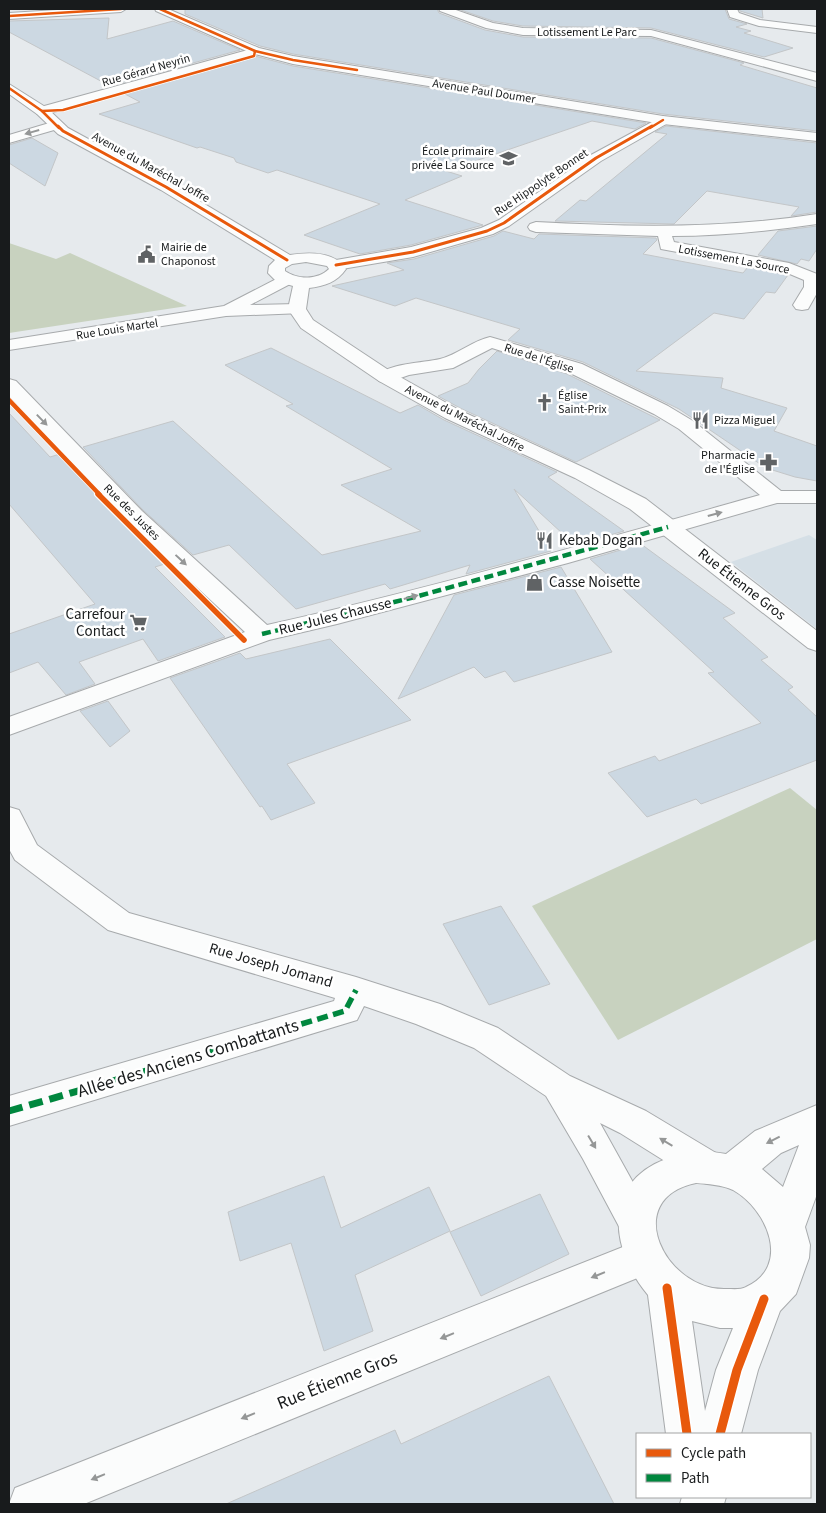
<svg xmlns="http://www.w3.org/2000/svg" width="826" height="1513" font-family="'Source Sans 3',sans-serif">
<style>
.built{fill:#d5dfe6}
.green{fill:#c8d2bf}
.building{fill:#ccd8e2;stroke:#c3c6c8}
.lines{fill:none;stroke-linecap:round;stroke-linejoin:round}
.minor-casing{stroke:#a7aaac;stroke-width:2}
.major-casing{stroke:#a7aaac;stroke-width:2}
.minor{fill:#fbfcfc;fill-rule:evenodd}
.major{fill:#fbfcfc;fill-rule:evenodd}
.quiet-far2{stroke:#00873e;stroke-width:4.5;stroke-dasharray:9 4.5;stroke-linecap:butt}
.quiet-far1{stroke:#00873e;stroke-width:5.5;stroke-dasharray:11 5.5;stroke-linecap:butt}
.quiet{stroke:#00873e;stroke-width:7;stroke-dasharray:14 7;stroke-linecap:butt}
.cycleway-far4-casing{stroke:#fff;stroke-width:4}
.cycleway-far3-casing{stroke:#fff;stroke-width:5}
.cycleway-far2-casing{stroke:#fff;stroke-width:6}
.cycleway-far1-casing{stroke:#fff;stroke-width:8}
.cycleway-casing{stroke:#fff;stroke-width:12}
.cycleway-far4{stroke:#e8590c;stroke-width:2.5}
.cycleway-far3{stroke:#e8590c;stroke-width:3}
.cycleway-far2{stroke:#e8590c;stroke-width:4.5}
.cycleway-far1{stroke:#e8590c;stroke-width:5.5}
.cycleway{stroke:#e8590c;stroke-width:9}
.oneway{fill:#959797}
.labels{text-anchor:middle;stroke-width:5;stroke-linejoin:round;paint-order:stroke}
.far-street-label{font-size:12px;fill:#181b1c;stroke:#fff}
.far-poi-label{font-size:12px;fill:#181b1c;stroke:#fff;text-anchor:start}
.poi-label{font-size:15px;fill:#181b1c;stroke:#fff;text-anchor:start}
.street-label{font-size:15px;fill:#181b1c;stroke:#fff}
.near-street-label{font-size:18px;fill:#181b1c;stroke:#fff}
</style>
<rect width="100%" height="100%" fill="#e6eaed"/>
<polygon class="built" points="809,535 817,540 817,629 731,562"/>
<g class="green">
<polygon points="9,243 56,259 70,253 187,306 9,333"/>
<polygon points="790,788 817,810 817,939 618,1040 532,906"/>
</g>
<g class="building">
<polygon points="185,9 437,9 439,13 485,30 523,37 651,38 744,63 740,65 817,88 817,131 663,114 293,54 260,46 185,14"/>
<polygon points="458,9 725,9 729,19 747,24 736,27 751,31 744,33 793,48 764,57 651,28 523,26 493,21"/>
<polygon points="739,9 762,9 763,18 740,11"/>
<polygon points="109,18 107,39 173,21 240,50 110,86 9,32 9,21"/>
<polygon points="255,56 293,66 646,123 635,129 592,121 446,171 462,176 405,200 483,225 411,245 360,254 304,235 380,204 277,170 268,173 236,162 234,158 200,147 197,148 99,114 140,102 125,94"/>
<polygon points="666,126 817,143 817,212 791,216 799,207 707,191 674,224 555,221 580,200 586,201 667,134 655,132"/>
<polygon points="32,138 58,153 45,186 9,163 9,145"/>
<polygon points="817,226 817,249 809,261 801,259 797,264 758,255 778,231"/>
<polygon points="503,231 534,239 539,234 656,238 657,240 643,254 743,273 748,267 788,275 775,293 766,292 744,319 714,313 636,371 723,378 721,388 787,408 774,431 817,446 817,481 795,477 766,468 679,409 583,362 508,340 520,329 416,298 395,306 332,286 404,270 387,263 414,259 494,236"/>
<polygon points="271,348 400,413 418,405 444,420 557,472 548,477 624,531 575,545 514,489 551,551 466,574 470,565 390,589 385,584 296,609 229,545 193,555 143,510 83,447 173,421 322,555 421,531 341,485 392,469 286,406 293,404 225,365"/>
<polygon points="497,351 567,374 660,420 576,462 460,408 438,396 468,383 479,369"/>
<polygon points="9,413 50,457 60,454 125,522 168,563 155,567 225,637 158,661 143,639 79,662 95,684 66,695 38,662 9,673 9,634 95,604 9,504"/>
<polygon points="641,544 735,613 723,618 768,657 761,660 793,687 788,690 817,717 817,760 701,804 696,799 647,817 608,773 655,756 659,761 761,723 708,673 714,672 590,559"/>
<polygon points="561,567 612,652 514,682 505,671 485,678 474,667 398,699 454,595"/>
<polygon points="330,639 411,720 287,764 315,803 271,820 262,806 260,807 170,678 240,653 246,659"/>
<polygon points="108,701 130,731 110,747 80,711"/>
<polygon points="501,906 550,984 489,1005 443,924"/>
<polygon points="324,1176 341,1228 429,1187 450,1231 355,1275 373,1331 324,1351 291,1243 240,1261 228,1212"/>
<polygon points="540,1194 569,1254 481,1296 450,1232"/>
<polygon points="549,1376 614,1504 226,1504 395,1430 401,1444"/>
</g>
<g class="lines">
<defs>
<g id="minor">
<polygon points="439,9 453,9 493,23 523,28 651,30 817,73 817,81 651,36 523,35 486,28 440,11"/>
<polygon points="727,9 737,9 739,13 760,20 817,27 817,33 759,26 730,17"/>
<polygon points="255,48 261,51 259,53 47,114 37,114 36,111 37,108"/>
<polygon points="663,116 670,120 668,123 601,161 509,226 493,234 413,257 336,270 330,268 328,265 330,262 336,260 411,247 481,228 499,220 591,155"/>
<polygon points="56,121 61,122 63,125 61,128 9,143 9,135"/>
<path d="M817,214V224C769,231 721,236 672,236L674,242L789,263L817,274V293L808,309L802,310L796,309L793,305L804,287V280L785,272L661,249L658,236L536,232L530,230L528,227L530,224L536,222C630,227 723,229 817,214Z"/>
<polygon points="286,274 292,275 294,279 292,283 250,305 297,304 303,305 306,309 303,313 226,316 9,350 9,340 224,306"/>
<path d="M490,337L582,364L668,406L693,421L781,491H817V503H777L568,563L337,624L269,640L9,735V717L245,632L126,521L9,396V379L16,381L142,511L267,625C433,588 596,541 760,495L679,429L654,414L568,372L492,348L453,368L409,375L386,383L379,381L377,377C386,363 424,363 440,359C457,355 472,341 490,337Z"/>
<polygon points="9,807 19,810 37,845 129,913 356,977 440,1004 498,1028 570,1076 646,1111 721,1156 726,1168 721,1180 708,1184 695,1180 620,1133 600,1123 655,1222 649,1234 636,1240 623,1234 583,1159 546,1096 474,1048 416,1024 364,1006 357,1020 9,1126 9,1096 334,1001 335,998 108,930 15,860 9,849"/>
<polygon points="643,1239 657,1244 662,1257 657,1270 84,1504 9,1504 15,1488"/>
</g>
<g id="major">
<polygon points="73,9 126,9 121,12 9,19 9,13"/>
<polygon points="155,9 168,9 259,48 293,56 663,116 817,133 817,141 663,124 293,64 251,53 156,11"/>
<path d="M9,84L47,108L68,128L171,184L290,255C309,252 334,251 346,269C337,282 325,286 309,288L306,309L313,320L393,373L459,410L589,470L646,499L817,631V651L808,648L630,509L575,478L445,418L379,381L301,328L288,309L293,286L276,281L268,273L269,266L275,260L161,190L58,134L37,114L9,94ZM306,262L327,266L329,269C318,280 298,280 285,271V268L292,264Z"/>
<path d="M817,1105V1194L805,1227L810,1245L809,1258L796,1294L780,1311L758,1370L741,1434H666L648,1295C611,1251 601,1183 666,1159C687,1151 705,1150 726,1154L755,1131ZM799,1145L783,1187L762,1169L781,1153ZM696,1183C708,1184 722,1185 733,1190C767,1209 792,1266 746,1287C741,1290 733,1289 727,1289C666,1292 619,1199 696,1183ZM692,1321L720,1328H733L716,1370L705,1411Z"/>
<polygon points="682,1497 726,1497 724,1504 680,1504"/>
</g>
</defs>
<use href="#minor" class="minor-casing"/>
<use href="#major" class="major-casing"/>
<use href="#minor" class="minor"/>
<use href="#major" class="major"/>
<polyline class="quiet-far2" points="262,634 415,597 668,527"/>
<polyline class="quiet-far1" points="80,1090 345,1011 356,990"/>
<polyline class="quiet" points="9,1111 85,1089"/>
<defs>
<g id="cycleway-far4">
<polyline points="160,9 255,51 293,60 357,70"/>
<polyline points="9,16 121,9"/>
<polyline points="9,88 42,111 59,128"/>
<polyline points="42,111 63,110 254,56 255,51"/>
<polyline points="650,128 663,120"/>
</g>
<g id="cycleway-far3">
<polyline points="58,126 63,131 166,187 287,260"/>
<polyline points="336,265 413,252 487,231 504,223 596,158 652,126"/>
</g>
<polyline id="cycleway-far2" points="9,400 100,495"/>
<polyline id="cycleway-far1" points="98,494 244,640"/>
<g id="cycleway">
<polyline points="667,1288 687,1434"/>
<polyline points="720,1434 737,1370 764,1299"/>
</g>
</defs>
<use href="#cycleway-far4" class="cycleway-far4-casing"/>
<use href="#cycleway-far3" class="cycleway-far3-casing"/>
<use href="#cycleway-far2" class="cycleway-far2-casing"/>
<use href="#cycleway-far1" class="cycleway-far1-casing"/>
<use href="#cycleway" class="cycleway-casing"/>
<use href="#cycleway-far4" class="cycleway-far4"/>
<use href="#cycleway-far3" class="cycleway-far3"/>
<use href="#cycleway-far2" class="cycleway-far2"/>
<use href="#cycleway-far1" class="cycleway-far1"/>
<use href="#cycleway" class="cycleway"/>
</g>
<defs><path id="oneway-solid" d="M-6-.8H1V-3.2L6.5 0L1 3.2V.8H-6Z" transform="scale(1.25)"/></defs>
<g class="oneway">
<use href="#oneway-solid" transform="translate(32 132) rotate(164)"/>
<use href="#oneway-solid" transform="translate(42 420) rotate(46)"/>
<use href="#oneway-solid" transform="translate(715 514) rotate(-15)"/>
<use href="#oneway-solid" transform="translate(181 560) rotate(43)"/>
<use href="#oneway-solid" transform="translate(411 597) rotate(-15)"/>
<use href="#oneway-solid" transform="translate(773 1140) rotate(153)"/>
<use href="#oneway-solid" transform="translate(592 1142) rotate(59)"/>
<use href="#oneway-solid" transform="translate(666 1142) rotate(-149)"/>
<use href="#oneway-solid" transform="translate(598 1275) rotate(158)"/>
<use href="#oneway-solid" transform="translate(447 1336) rotate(158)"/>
<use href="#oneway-solid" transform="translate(248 1416) rotate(158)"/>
<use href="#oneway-solid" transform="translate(98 1477) rotate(158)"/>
</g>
<defs>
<symbol id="school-bare" viewBox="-9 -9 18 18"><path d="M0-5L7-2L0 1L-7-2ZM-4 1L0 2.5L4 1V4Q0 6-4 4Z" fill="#606365" stroke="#fff" stroke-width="2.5" paint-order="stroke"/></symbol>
<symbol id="civic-bare" viewBox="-9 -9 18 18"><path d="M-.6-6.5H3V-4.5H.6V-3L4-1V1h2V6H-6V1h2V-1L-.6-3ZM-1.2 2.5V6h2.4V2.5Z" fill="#606365" stroke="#fff" stroke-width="2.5" paint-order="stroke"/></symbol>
<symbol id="church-bare" viewBox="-9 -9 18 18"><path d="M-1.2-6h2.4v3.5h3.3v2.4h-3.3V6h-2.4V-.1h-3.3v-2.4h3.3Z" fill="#606365" stroke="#fff" stroke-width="2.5" paint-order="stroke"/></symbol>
<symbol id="restaurant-bare" viewBox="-9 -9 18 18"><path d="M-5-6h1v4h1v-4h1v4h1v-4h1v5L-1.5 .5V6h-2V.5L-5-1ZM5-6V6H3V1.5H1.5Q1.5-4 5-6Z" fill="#606365" stroke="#fff" stroke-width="2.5" paint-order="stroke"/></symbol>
<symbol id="pharmacy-bare" viewBox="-9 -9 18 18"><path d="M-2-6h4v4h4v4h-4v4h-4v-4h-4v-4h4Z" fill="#606365" stroke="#fff" stroke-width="2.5" paint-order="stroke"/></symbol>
<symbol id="shop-bare" viewBox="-9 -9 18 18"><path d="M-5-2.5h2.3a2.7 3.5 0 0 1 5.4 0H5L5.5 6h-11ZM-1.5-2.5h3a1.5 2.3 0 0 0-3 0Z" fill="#606365" stroke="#fff" stroke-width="2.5" paint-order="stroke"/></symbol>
<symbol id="supermarket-bare" viewBox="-9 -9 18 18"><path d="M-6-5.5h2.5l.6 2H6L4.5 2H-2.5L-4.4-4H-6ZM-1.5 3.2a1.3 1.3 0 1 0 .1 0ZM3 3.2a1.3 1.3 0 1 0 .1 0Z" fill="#606365" stroke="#fff" stroke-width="2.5" paint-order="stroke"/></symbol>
</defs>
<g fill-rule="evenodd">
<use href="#school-bare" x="496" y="146" width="25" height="25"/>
<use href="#civic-bare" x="134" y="242" width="25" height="25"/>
<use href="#church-bare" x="532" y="390" width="25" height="25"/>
<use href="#restaurant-bare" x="688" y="408" width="25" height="25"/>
<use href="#pharmacy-bare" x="756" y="450" width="25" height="25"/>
<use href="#restaurant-bare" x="532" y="528" width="25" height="25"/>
<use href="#shop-bare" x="522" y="570" width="25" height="25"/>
<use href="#supermarket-bare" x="126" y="610" width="25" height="25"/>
</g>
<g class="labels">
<g class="far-street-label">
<text x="587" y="36">Lotissement Le Parc</text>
<text transform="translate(146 70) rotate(-16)" y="4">Rue Gérard Neyrin</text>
<text transform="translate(484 91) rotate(9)" y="4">Avenue Paul Doumer</text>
<text transform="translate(151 167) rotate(29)" y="4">Avenue du Maréchal Joffre</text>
<text transform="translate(541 182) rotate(-34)" y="4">Rue Hippolyte Bonnet</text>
<text transform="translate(734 259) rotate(11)" y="4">Lotissement La Source</text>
<text transform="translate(117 329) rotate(-9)" y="4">Rue Louis Martel</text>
<text transform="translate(539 358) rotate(18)" y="4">Rue de l'Église</text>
<text transform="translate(465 418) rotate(27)" y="4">Avenue du Maréchal Joffre</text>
<text transform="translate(132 512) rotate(45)" y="4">Rue des Justes</text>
</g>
<g class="far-poi-label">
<text x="494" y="155" text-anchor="end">École primaire<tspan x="494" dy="14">privée La Source</tspan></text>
<text x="161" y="251">Mairie de<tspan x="161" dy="14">Chaponost</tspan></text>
<text x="558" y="399">Église<tspan x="558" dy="14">Saint-Prix</tspan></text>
<text x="714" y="424">Pizza Miguel</text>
<text x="755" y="459" text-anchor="end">Pharmacie<tspan x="755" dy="14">de l'Église</tspan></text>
</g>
<g class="poi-label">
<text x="559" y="545">Kebab Dogan</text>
<text x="549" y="587">Casse Noisette</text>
<text x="125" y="619" text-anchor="end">Carrefour<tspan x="125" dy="17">Contact</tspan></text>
</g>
<g class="street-label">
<text transform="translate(742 584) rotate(38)" y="5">Rue Étienne Gros</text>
<text transform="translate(335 616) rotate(-14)" y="5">Rue Jules Chausse</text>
<text transform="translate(271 965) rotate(16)" y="5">Rue Joseph Jomand</text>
</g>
<g class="near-street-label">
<text transform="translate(188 1058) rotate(-17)" y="6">Allée des Anciens Combattants</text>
<text transform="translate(337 1380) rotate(-22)" y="6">Rue Étienne Gros</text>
</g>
</g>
<rect width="826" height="1513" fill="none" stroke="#181b1c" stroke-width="20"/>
<rect x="636" y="1433" width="175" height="65" fill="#ffffff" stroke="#a3a4a4"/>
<rect x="646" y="1449" width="25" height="8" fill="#e8590c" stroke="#a3a4a4"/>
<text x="681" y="1458" font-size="15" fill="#181b1c">Cycle path</text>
<rect x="646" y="1474" width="25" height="8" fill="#00873e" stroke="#a3a4a4"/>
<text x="681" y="1483" font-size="15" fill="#181b1c">Path</text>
</svg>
